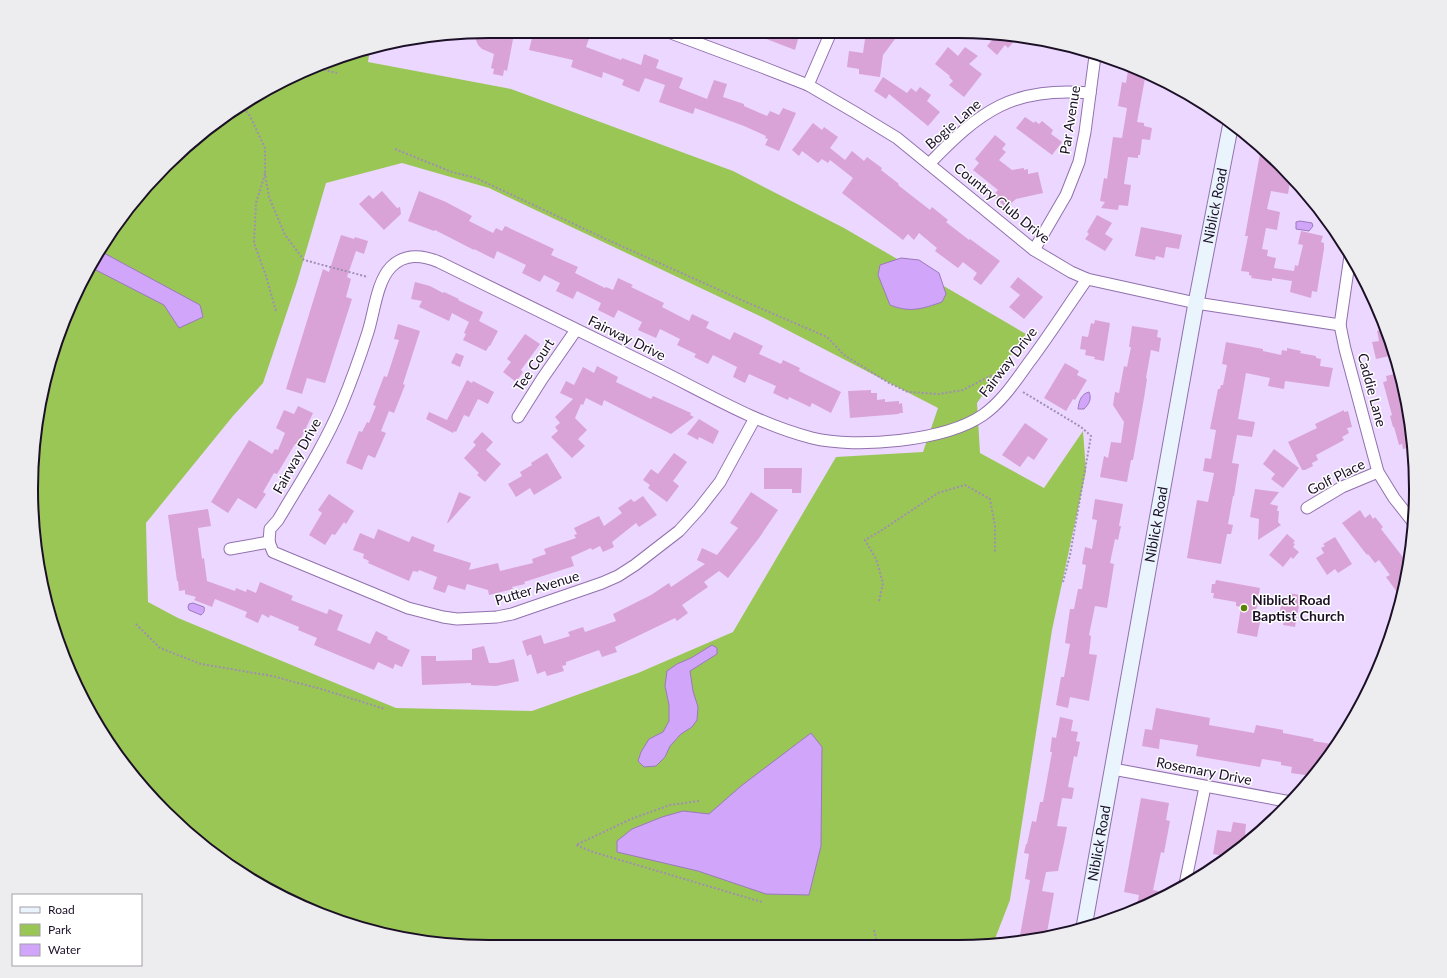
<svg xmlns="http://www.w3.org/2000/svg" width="1447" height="978" font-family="Lato,sans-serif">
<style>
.green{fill:#9ac656;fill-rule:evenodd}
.water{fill:#d1a6fa;stroke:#9b79bb}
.building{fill:#daa3d8}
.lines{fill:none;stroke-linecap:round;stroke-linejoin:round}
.street-casing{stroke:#9171ae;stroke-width:13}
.secondary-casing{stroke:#9171ae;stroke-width:17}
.path{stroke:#a08fb1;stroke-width:2;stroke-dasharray:2 2;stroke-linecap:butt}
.street{stroke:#fff;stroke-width:11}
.secondary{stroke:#eaf4fd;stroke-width:15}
.poi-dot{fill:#5b8201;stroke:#fff;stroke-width:1.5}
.labels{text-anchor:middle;stroke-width:3;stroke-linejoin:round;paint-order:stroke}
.street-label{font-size:14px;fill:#1c1027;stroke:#fff}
.poi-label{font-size:14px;font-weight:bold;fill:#1c1027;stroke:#fff;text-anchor:start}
.rim{fill:none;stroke:#1c1027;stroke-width:2}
</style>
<rect width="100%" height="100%" fill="#ebd7ff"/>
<path class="green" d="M370,49L368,62L511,89L733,171L844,228L1026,334L977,403L980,453L1044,488L1083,431L1086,471L1052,630L1010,900L993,944L958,947H489L400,938L286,900L210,852L165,813L92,718L55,636L40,579L32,459L47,371L66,314L126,210L165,165L234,108L342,55ZM402,163L489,188L764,318L938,408L923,452L836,457L733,632L638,673L532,711L396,708L178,618L148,602L146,523L233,416L263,383L297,282L326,183Z"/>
<g class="water">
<polygon points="1300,221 1312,223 1313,226 1309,231 1296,229 1296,222"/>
<polygon points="102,252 200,305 203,317 179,328 164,305 92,268"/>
<path d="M901,258L919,260L939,273L946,294L942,302C922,309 910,313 890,305L878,275L880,265Z"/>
<path d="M1089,392C1092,399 1089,404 1084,409H1078C1079,401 1081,394 1089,392Z"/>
<path d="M193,603L204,607C205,610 204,613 201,615L189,610L188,607L189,604Z"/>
<polygon points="712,645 717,648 717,654 690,671 693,691 698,707 697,720 692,727 681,734 670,746 665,757 656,766 644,767 638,761 641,752 649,739 663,732 669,721 669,705 665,686 667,671 677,664 691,658"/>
<polygon points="811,733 822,747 821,846 809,895 766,894 698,871 617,852 617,841 632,829 662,817 683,811 709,814 741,786"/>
</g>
<g class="building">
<polygon points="901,31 883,55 880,77 859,74 859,69 847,67 849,51 863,53 866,32"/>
<polygon points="800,32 795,50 751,33"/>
<polygon points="514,34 507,71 504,70 503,76 493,74 494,69 491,68 494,54 482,49 478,45 474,35"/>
<polygon points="533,34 583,34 590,36 586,47 621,60 622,58 641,65 644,54 659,60 656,68 683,78 679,88 707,99 714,80 727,84 723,97 744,104 744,106 767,116 770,111 779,115 783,108 796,113 779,151 765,145 768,139 765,138 766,136 744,126 695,108 693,114 659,102 665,85 645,78 639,92 622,85 624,80 603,72 602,78 571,67 573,60 529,50"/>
<polygon points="992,34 1007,36 1018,37 1008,48 1005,45 997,55 987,46 995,37"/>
<polygon points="948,47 958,56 965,47 978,56 969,64 982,74 964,97 949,85 953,81 949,77 950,76 935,64"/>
<polygon points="1128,70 1146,73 1137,122 1144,123 1144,126 1152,128 1150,140 1142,139 1140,155 1138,155 1138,158 1128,157 1124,184 1131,185 1128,206 1119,205 1118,210 1101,208 1105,202 1100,201 1104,178 1107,179 1113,137 1122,138 1127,108 1118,106 1122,82 1126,83"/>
<polygon points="883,77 907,93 911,88 916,92 920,87 931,95 927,101 940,112 928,126 889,94 886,99 874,91"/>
<polygon points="1025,117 1034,123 1035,121 1039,124 1042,121 1053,130 1051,134 1062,142 1052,155 1016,128"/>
<polygon points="813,123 822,130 824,127 838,137 830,148 845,160 852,151 864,161 867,157 882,168 881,170 899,184 898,185 930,210 932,207 948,220 946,222 969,240 970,239 1000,261 981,285 973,279 977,273 963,262 958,268 935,251 937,248 919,233 914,240 908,234 903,240 842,193 853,178 830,160 828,163 822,159 818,163 802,151 799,156 792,150"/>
<polygon points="995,135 1006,144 1002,149 1006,152 999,160 1012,170 1024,168 1024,170 1028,169 1028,174 1038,172 1043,193 1016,199 1006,208 993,195 998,190 973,170 979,163 975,159"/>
<polygon points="1261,148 1282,165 1291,176 1288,194 1271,191 1267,209 1280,212 1277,230 1266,228 1262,249 1268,250 1267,256 1276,258 1274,268 1294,271 1295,265 1298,266 1303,245 1298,244 1301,231 1323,236 1321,242 1324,243 1324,249 1317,292 1312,291 1311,298 1290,292 1292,281 1272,278 1272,281 1251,278 1252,276 1249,275 1249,272 1241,271 1248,236 1245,236"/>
<polygon points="382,191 397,208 400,207 401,214 384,230 359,204 369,195 373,199"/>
<polygon points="419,191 446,202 472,216 469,221 493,233 496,228 502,231 505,226 554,249 551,255 578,267 575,273 605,288 606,287 613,290 618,278 633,285 631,287 664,303 662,307 689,321 692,314 709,322 706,328 730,340 734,332 763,346 759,354 781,364 783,360 800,368 799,371 841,392 831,413 812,403 810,407 789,397 788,400 773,393 776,386 749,374 745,383 733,377 737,367 713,355 708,364 694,357 696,354 677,345 680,339 660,329 656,338 638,330 642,322 618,310 614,318 598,310 601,303 577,291 573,299 556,291 560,283 544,275 540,282 522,273 526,265 497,251 494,259 474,249 474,250 435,230 434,231 408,221"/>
<polygon points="1097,215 1112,223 1105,234 1113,239 1105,251 1085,239 1089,234 1087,232"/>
<polygon points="1141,227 1182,235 1179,249 1166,247 1164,258 1156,256 1155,260 1135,256"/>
<polygon points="341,235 354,239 355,237 368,241 364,254 356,251 347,277 351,279 346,297 352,299 325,383 307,378 302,394 286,389 323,269 329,272"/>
<polygon points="1018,277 1043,297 1024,319 1009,307 1020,295 1010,287"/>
<polygon points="415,282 430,286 443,293 444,292 459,299 458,300 483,312 479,321 498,331 490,346 489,346 486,351 463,340 466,334 464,333 469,322 452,313 449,321 419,307 422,301 411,299"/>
<polygon points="1095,320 1110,323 1104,361 1094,359 1095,357 1085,355 1086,350 1080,349 1082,336 1088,337 1091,323 1094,324"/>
<polygon points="398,324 420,331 403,384 405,385 394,413 389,411 381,431 386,433 375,458 368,455 362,470 346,463 359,431 362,432 367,422 369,423 376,406 373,405 384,376 387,377 399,340 394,339"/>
<polygon points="1132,326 1158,330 1157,337 1161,338 1159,352 1151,350 1146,378 1147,379 1144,398 1133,460 1131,460 1127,482 1100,477 1104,456 1108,458 1111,442 1121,443 1124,422 1113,405 1115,392 1119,393 1124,366 1127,367 1131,347 1129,347"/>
<polygon points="1386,329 1394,355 1376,359 1372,342 1379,341 1377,331"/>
<polygon points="525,334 540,344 521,370 523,372 516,382 503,372 511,362 507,359"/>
<polygon points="1226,342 1263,349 1263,351 1281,355 1282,350 1287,351 1287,348 1301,351 1300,353 1316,356 1316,358 1321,359 1320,366 1333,368 1329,387 1285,381 1284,389 1268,386 1270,378 1246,373 1238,419 1255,422 1252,437 1237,435 1232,463 1239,464 1234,496 1233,496 1228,524 1233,525 1231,534 1227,534 1221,564 1187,558 1197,500 1208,502 1214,473 1203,471 1205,458 1211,459 1216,430 1210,429 1218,389 1220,389 1221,385 1223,385 1227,365 1222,364"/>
<polygon points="456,353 464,356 460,367 451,363"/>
<polygon points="1065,363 1079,371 1077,375 1087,380 1075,400 1073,399 1066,411 1044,398"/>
<polygon points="597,366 618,377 616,382 651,399 653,396 671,404 691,413 690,415 694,417 671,434 604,400 602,406 586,398 583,405 581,404 575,418 587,430 578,439 585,446 572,458 551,437 558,431 555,427 560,423 555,417 573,399 560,393 566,381 574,385 583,367 594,373"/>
<polygon points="1399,373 1407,399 1412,447 1403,449 1402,444 1399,445 1394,427 1393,427 1390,416 1392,415 1383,382 1387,381 1386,376"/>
<polygon points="467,380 472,383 473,381 494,392 488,404 478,399 469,417 464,415 456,432 454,431 453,433 426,419 429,412 447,420"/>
<polygon points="871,390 871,393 877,393 877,400 885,399 885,402 899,401 899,404 902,403 903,413 899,413 899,414 850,418 848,391"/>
<polygon points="298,406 313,413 298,445 295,444 277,474 274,473 263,492 266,494 256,509 238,498 228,513 211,502 249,440 272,454 275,449 278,450 285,433 276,428 284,410 294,414"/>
<polygon points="1344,410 1344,412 1348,411 1352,427 1347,428 1349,433 1342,437 1344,440 1316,455 1318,460 1312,463 1313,466 1305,470 1302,470 1288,442 1317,428 1315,424"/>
<polygon points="699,419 719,431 713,444 699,437 698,440 687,434"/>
<polygon points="1025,423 1048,439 1034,460 1028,456 1020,467 1002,455"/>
<polygon points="482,432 493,442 486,450 501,464 485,482 477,475 479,473 464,458 476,445 473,442"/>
<polygon points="1274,449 1299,468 1283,488 1271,479 1275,474 1263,464"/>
<polygon points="547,453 562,478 534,495 530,488 516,497 508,484 522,476 520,472 532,465 531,463"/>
<polygon points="674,453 687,462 673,481 679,486 667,502 648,488 650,485 643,480 651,469 658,474"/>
<polygon points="764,468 802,468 801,493 792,493 792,489 764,489"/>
<polygon points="1255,489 1279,492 1270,504 1278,506 1277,511 1279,511 1278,522 1281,525 1258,540 1259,519 1250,517"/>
<polygon points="459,492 471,497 448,523 447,523"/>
<polygon points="751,492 778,510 759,538 728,578 719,571 704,582 708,587 682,605 688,613 677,621 675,618 615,647 617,652 602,657 599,650 566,662 566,665 562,666 564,671 547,676 545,671 537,674 531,654 527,656 522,641 541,635 544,644 570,636 568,632 583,627 585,632 616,621 613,614 651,595 669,583 671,587 705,564 697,560 702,548 717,555 738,528 730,523"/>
<polygon points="329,494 354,511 346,524 344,522 335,535 332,534 325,545 309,535 322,513 318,510"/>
<polygon points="643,496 657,515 639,527 636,523 612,542 614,547 603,552 600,546 592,550 591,548 571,557 574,566 524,582 525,584 512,587 513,589 489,595 488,590 467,584 465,590 448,585 445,593 433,589 437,577 419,570 418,572 413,571 409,581 368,563 369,561 363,558 364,554 353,550 360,533 374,539 378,529 409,542 412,536 435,545 433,551 471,563 469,570 498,563 500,571 533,563 532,559 546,554 544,549 576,538 574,535 577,534 574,528 599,516 604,526 622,513 618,508 631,499 634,502"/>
<polygon points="1095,499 1123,504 1119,526 1121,526 1118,540 1115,539 1110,563 1114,564 1107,608 1095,606 1089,635 1091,636 1089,654 1097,655 1089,701 1070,697 1068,708 1056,705 1061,677 1064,677 1070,644 1065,643 1070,609 1074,609 1078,589 1082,589 1086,565 1082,564 1085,547 1092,549 1097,520 1092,519"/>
<polygon points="208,509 211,526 198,528 202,559 204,558 207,581 235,591 236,588 246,592 247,589 256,593 260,582 293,596 291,600 327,614 329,609 343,615 337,630 370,644 376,631 388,637 387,639 410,650 402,667 395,664 393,669 378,662 374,670 314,645 317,638 298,630 299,627 270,615 269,618 262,614 258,623 245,617 247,612 215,599 212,607 194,600 196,597 185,594 185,590 179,591 178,581 177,581 168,515"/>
<polygon points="1360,510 1365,518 1370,514 1373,519 1375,517 1383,527 1381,529 1409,565 1407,578 1404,587 1397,592 1386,577 1390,575 1379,560 1375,563 1368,554 1367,555 1342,523"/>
<polygon points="1287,534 1295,541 1293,543 1295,544 1293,547 1299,552 1293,559 1291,557 1283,567 1269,555"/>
<polygon points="1335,537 1352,564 1338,573 1335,569 1327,575 1316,558 1324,553 1321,548 1325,546 1323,544"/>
<polygon points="1216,580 1260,588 1256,611 1262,612 1257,637 1237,633 1241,607 1236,606 1236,602 1213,598 1214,593 1211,593 1212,584 1215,584"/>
<polygon points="1288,593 1301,595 1295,627 1283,625 1284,619 1279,618 1282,598 1287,599"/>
<polygon points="484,646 489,663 497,663 514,659 519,681 496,686 471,685 471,683 422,685 421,656 436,656 436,661 472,660 472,649"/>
<polygon points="1156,708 1210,718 1209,725 1254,733 1256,725 1283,730 1283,733 1314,739 1313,741 1338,745 1312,776 1291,773 1292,767 1281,765 1281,762 1262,759 1260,767 1196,756 1198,745 1160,739 1159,749 1142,746 1145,729 1152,730"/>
<polygon points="1060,717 1073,720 1071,731 1078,732 1076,741 1080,742 1077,757 1074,756 1068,787 1074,788 1072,799 1062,798 1057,826 1067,827 1064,843 1058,871 1046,872 1042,891 1054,893 1046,938 1019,941 1030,880 1025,879 1029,854 1024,853 1026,844 1027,844 1032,821 1036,822 1040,802 1043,802 1052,752 1050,752 1052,737 1056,738"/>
<polygon points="1141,798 1169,803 1166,820 1170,821 1164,853 1161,852 1153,890 1158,891 1156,900 1136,910 1139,895 1124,892"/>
<polygon points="1233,822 1246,824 1245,835 1253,836 1229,857 1213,854 1217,830 1231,832"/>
</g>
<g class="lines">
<defs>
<g id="street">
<polyline points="671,33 762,67 808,85 856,113 897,138 1034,250 1071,272 1087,279 1196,303 1340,325"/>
<polyline points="808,85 831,32"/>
<path d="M929,164C980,111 1013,86 1090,93"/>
<polyline points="1034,250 1066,195 1079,162 1085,132 1095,56"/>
<polyline points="1350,256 1340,325 1345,349 1378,472 1394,498 1413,522"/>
<polyline points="518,417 542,379 576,330"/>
<polyline points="1307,508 1342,487 1378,472"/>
<path d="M269,542L270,529L278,520C300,483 324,446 341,406C351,382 360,357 368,332C374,313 377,281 391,267C405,253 422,255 439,262C511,297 583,332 655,368C706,393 757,424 812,438C856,449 945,441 983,415C1003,401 1016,380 1030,361C1050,334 1068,306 1087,279"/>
<polyline points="269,542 273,552 408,608 443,617 457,619 497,617 512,614 602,583 618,576 635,565 679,531 699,509 720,482 755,418"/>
<polyline points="230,549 269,542"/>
<polyline points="1113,769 1291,802"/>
<polyline points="1185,884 1205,787"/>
</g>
<g id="secondary">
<path id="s1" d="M1084,927L1196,303L1231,123"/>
</g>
</defs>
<use href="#street" class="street-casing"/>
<use href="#secondary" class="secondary-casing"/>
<g class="path">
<polyline points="316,68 337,73"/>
<polyline points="241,105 250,116 265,148 265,174"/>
<polyline points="395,149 452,172 476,178 608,240 746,302 827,337 844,355 889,383 908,392 939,394 963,390 992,375 999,378"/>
<polyline points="276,311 266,276 254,243 256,203 265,174 269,197 285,235 304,260 368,277"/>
<polyline points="1023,392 1081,427 1091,436 1070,555 1063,582"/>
<polyline points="879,601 883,583 876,559 865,540 879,532 938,493 965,485 990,499 995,526 995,552"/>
<polyline points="136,624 160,648 201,664 272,676 321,689 385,709"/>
<polyline points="699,801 670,805 631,819 576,845 593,852 762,902"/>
<polyline points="874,930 877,942 876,947"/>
</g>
<use href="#street" class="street"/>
<use href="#secondary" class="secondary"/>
</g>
<circle class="poi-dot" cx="1244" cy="608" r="4"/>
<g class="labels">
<g class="street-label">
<text transform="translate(1070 120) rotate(-81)" y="5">Par Avenue</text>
<text transform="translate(953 124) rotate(-41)" y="5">Bogie Lane</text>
<text transform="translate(1002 203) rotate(39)" y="5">Country Club Drive</text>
<text dy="5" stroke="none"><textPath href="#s1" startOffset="733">Niblick Road</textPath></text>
<text transform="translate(627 338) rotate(26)" y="5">Fairway Drive</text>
<text transform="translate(1008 362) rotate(-52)" y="5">Fairway Drive</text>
<text transform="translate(534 365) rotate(-56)" y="5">Tee Court</text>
<text transform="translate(1372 390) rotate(75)" y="5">Caddie Lane</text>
<text transform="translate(297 456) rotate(-61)" y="5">Fairway Drive</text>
<text transform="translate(1336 477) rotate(-27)" y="5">Golf Place</text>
<text dy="5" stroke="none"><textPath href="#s1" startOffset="409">Niblick Road</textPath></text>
<text transform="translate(537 588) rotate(-17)" y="5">Putter Avenue</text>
<text transform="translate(1204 771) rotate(11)" y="5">Rosemary Drive</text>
<text dy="5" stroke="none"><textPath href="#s1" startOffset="85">Niblick Road</textPath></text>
</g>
<g class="poi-label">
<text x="1252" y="605">Niblick Road<tspan x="1252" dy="16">Baptist Church</tspan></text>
</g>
</g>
<path d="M0 0H1447V978H0ZM489 38H958A451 451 0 0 1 1409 489V489A451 451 0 0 1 958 940H489A451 451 0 0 1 38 489V489A451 451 0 0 1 489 38Z" fill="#edecee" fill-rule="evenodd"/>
<path class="rim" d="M489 38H958A451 451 0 0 1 1409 489V489A451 451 0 0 1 958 940H489A451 451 0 0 1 38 489V489A451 451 0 0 1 489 38Z"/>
<rect x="12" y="894" width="130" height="72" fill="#ffffff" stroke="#a49fa9"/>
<rect x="20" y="907" width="20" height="6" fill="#eaf4fd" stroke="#a49fa9"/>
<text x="48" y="914" font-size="12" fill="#1c1027">Road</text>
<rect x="20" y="924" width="20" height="12" fill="#9ac656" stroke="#a49fa9"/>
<text x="48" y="934" font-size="12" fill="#1c1027">Park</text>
<rect x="20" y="944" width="20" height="12" fill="#d1a6fa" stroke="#a49fa9"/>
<text x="48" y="954" font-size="12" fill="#1c1027">Water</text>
</svg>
